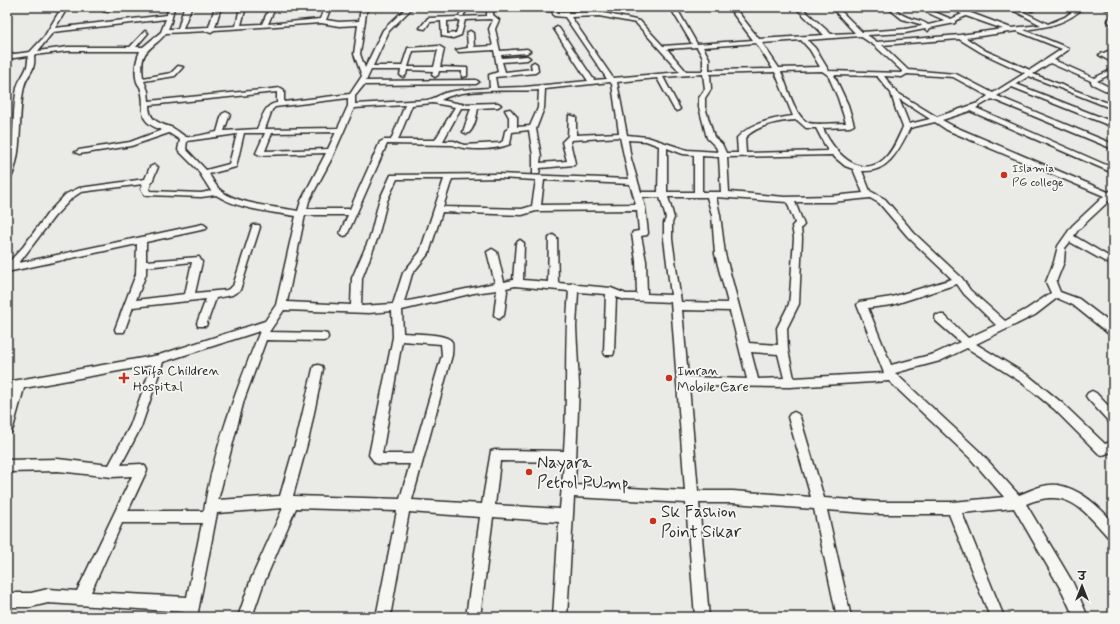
<svg xmlns="http://www.w3.org/2000/svg" width="1120" height="624" font-family="Mynerve,'Playpen Sans Deva',sans-serif">
<style>
.lines{fill:none;stroke-linecap:round;stroke-linejoin:round}
.street-casing{stroke:#2b2b2b;stroke-width:3}
.secondary-casing{stroke:#2b2b2b;stroke-width:3}
.street{fill:#f6f6f2;fill-rule:evenodd}
.secondary{fill:#f6f6f2;fill-rule:evenodd}
.poi-dot{fill:#c8321e;stroke:#f6f6f2;stroke-width:1.5}
.labels{text-anchor:middle;stroke-width:3.5;stroke-linejoin:round;paint-order:stroke}
.far-poi-label{font-size:12px;fill:#2b2b2b;stroke:#f6f6f2;text-anchor:start}
.poi-label{font-size:14px;fill:#2b2b2b;stroke:#f6f6f2;text-anchor:start}
.near-poi-label{font-size:17px;fill:#2b2b2b;stroke:#f6f6f2;text-anchor:start}
</style>
<rect width="100%" height="100%" fill="#eaeae6"/>
<filter id="ink" filterUnits="userSpaceOnUse"><feTurbulence type="fractalNoise" baseFrequency=".025" numOctaves="2"/><feDisplacementMap in="SourceGraphic" scale="8" xChannelSelector="R" yChannelSelector="G"/><feConvolveMatrix kernelMatrix="1 2 1 2 8 2 1 2 1" color-interpolation-filters="sRGB"/></filter>
<g filter="url(#ink)">
<g class="lines">
<defs>
<g id="street">
<path d="M62,7H68L55,28L167,15L168,7H174L171,22L168,29H178L184,7L191,8L183,28L209,27L215,7H221L215,27L236,26L240,7H246L241,25L262,24L270,7L275,8L268,24L320,19L325,7H331L326,20L339,22L359,21L361,7H367L360,54L365,68L383,30L407,7H413L389,31L373,66H402L408,48L439,46L444,49L440,67L467,68V76L462,77V71H439L438,75L435,77L432,75L433,71L407,70L406,75L403,77L400,75L401,70H371L366,81L476,80L479,82L476,84L364,85L355,96V104L427,100C434,99 439,95 445,93C460,89 475,89 490,88L489,75L498,72L494,50L459,52L456,50L468,48L467,33L470,31L473,33L474,47L493,46L489,29L493,20L490,19L465,20L461,35L453,38L442,36L441,21L430,22L425,29L420,28L428,18L487,16V7H493V15L499,20L495,29L500,51L527,49L530,51L527,53L501,55L502,58L527,56L530,58L527,60L502,62L505,72L532,69L531,64L534,62L537,64L538,71L535,73L495,77L497,88L524,87L588,81L554,29L557,27L559,28L594,80L607,79L565,17L554,16L552,11L502,9L499,7H556L558,13L599,12L640,21L663,46L692,44L670,7H676L697,44L753,40L728,7H734L759,39L824,35L795,7H801L831,34L855,33L831,7H837L862,32L905,29L922,26L920,24L902,19L887,7C896,7 899,14 907,17C914,20 922,20 928,25L946,21L915,7H923L951,19L962,14L948,7H955L1011,28L1041,25L1007,7H1014L1048,24L1065,17L1078,7H1084C1067,24 1047,27 1024,30L1068,48V50L1054,60L1094,78L1113,69V73L1097,81L1113,89V94L1092,84L1091,81L1050,63L1033,74L1113,105V109L1029,76L1016,84L1113,122V127L1012,87L997,96L1113,144V149L992,99L976,108L1113,168V173L970,111L942,120L953,126L1108,192L1113,190V200L1111,199L1078,230L1074,236L1113,259V266L1070,242L1065,248L1064,262L1056,282L1060,292L1079,299L1113,325V335L1109,334L1073,305L1057,298L1035,315L976,344L1029,376L1062,403L1105,444L1113,441V451L1103,455L1099,454L1054,409L1021,382L967,348L940,361L895,373L978,450L1019,495C1031,490 1045,483 1058,485C1081,489 1098,506 1113,522V538L1108,537C1082,508 1067,487 1026,504L1073,583L1088,617H1074L1063,593L1014,508L962,513L1004,617H990L949,514H880L827,510L851,617H837L814,509L733,503H699L709,617H695L686,503L574,497L567,617H553L559,522L493,517L480,617H466L480,517L409,512L390,617H376L397,511L296,508L263,585L252,617H238L251,579L283,508L217,513L197,617H183L184,612L48,603L31,607H7V593H31L48,589L77,591L132,476L112,477L58,471L7,472V460L58,459L109,465L130,426L152,365L24,388L13,428L11,432L7,433V408L12,391L7,392V382L159,355L265,321L276,305L296,216C270,212 238,209 216,195L201,197L148,195H145L141,189L143,184L81,192L72,198L54,217L19,263L203,224L207,227L206,229L146,242V261L199,257L202,262L195,293L227,290L233,286L252,227L253,225H259L260,227L240,290L232,295L216,298L207,323L206,326H198L197,323L206,299L133,307L124,332H116L115,329L136,274L137,244L7,272V264L23,247L48,213L66,194L79,188L145,179L150,167L154,165L158,167L149,189L150,191L201,193L211,191L197,169L178,150L180,140L169,133L131,146L79,154L75,152L79,150L130,142L162,130C134,120 147,110 141,90C141,87 138,85 137,82C134,72 136,60 140,51H68L34,55C36,73 27,73 24,87C17,117 24,149 11,178L7,180C7,169 10,158 12,147C14,127 13,107 17,88C20,75 29,72 28,56L7,59V55L30,52L44,37ZM599,16L636,23L680,72L613,78L571,17ZM966,16L1003,29L960,35L877,42L867,35L905,33L925,29L928,31L930,28L955,23V21ZM166,19L161,32L143,47H136L148,33L145,31L130,47H68L38,51L53,32ZM460,20L456,33L447,34V21ZM321,23L339,26L358,25L354,54L362,76L350,94L284,102V90L281,88L149,101L148,91L144,81L175,76L183,67L178,66L171,73L143,78C139,47 151,52 166,33L208,31L211,32L214,30ZM1017,31L1062,49L1030,70L986,51L966,38ZM860,36L875,46L903,72L901,73L829,71L815,48L807,40ZM959,39L982,53L1025,73L993,93L956,74L908,70L882,45ZM801,40L810,50L820,67L779,68L762,43ZM756,43L773,69L709,70V58L703,47ZM697,47L703,58V71H686L667,49ZM438,50L434,67H408L413,51ZM822,71L828,75L838,98L846,123C839,123 814,125 809,123C794,117 788,86 781,72ZM775,72L793,116C775,118 750,123 737,138L738,153H726L722,144L714,137L705,107V98L711,89L710,74ZM703,74L705,89L699,98V107L707,138L716,147L718,152L687,150L647,137L627,135L617,82L657,78L674,109L677,111L680,109L663,77ZM907,74L953,77L988,96L978,103L937,117L896,92L884,76L902,77ZM834,75L877,76L891,93L896,110L903,127C898,138 893,151 884,159C859,181 832,150 823,128L850,127L854,125L848,105ZM610,82L612,84L619,133L576,135V117L569,115L568,136L562,142L567,161L540,163L541,156L536,129L544,108L545,89ZM539,90L538,108L530,126L517,127V117L510,109L505,110L509,117V128L505,131L503,141L500,143L464,145L454,141H443L461,108H471L463,132L467,134C474,131 477,115 478,108L498,107L501,105L498,103L461,104L441,100C462,87 513,92 539,90ZM277,92V103C264,104 262,119 257,129L224,131L230,114L226,112L222,114L217,132C210,133 191,138 186,137C182,135 177,130 173,128C159,123 149,121 149,105ZM348,98V106L338,128L265,129L272,110L275,107ZM899,99L930,119L909,124ZM433,103L455,107L435,140H398L412,105ZM405,105L391,140H384L380,142L350,209H307L309,201L332,158L354,108ZM797,120L806,128H816L828,151L746,153L745,138C757,125 779,121 797,120ZM935,122L947,130L1104,196L1072,226L1058,246L1054,262L1046,282L1051,293L1027,309L1005,321L987,305L970,290L962,278L914,233L885,199L870,191L862,171C889,173 899,149 910,128ZM529,130L533,156V174H539L540,168L574,165L575,163L570,142L571,140L620,137L629,179L498,174L391,175L379,201L370,237L352,278L351,305L287,302L305,215H348L340,233L344,236L347,235L387,144L453,145C466,151 496,150 510,144L512,132ZM336,132L328,149L265,151L272,133ZM244,133H265L256,153L260,155L326,153L301,201L298,211C276,207 236,204 220,190C215,185 212,179 209,174L236,167ZM237,134L229,164L206,170L186,149L187,141ZM628,140L646,141L659,146L658,192H641L631,159ZM667,148L683,154L694,155V192H667ZM832,155L845,166L853,169L863,193L832,196L785,197L729,192L727,157ZM702,156L719,157L721,192H702ZM498,178L536,180L532,206L522,209L443,207L452,179ZM397,179H444L420,252L403,273L393,304L361,306L362,278L378,237L387,201ZM544,180L630,184L636,204L541,205ZM642,197H660L666,218L664,223V239L671,295L647,294L646,261L641,236L647,235L648,233L645,207ZM668,197H707L712,215L715,254L728,303L681,302L672,239V223L674,218ZM716,197L787,202L795,223L792,226L794,238L790,295L789,304L777,328L778,345L749,343L725,254L720,215ZM870,198L879,203L908,237L952,279L892,297L859,302L857,305L884,373L794,378L788,350L787,328L799,304L802,238L801,228L804,225L795,202H832ZM637,210L639,231L633,232L632,234L636,261L637,294H626L611,288L578,285L574,283L570,284L558,283L557,238L553,235L549,238L548,282L523,280L524,243L520,240L516,243L513,280L504,282L497,252L492,249L487,252L495,283L404,302L412,274L429,253L442,212L522,215L536,211ZM192,262L185,294L136,300L146,274V267ZM957,284L964,294L996,325L968,338L944,315H936L935,318L936,321L960,342L934,354L891,365L868,308L892,305ZM515,286L569,291C564,344 568,398 564,451L495,450L491,451L482,504L412,500L452,355C452,351 453,346 452,342C448,333 413,334 403,333L402,310L474,293L497,290L494,315L499,319L504,315L507,291L506,288ZM578,292L606,294L604,352L605,355H613L614,352L616,297L625,300L671,302L685,491L575,485L579,385L576,327ZM284,310L369,313L392,311L393,337L369,455L375,463L379,464H410L400,499L293,496L309,437L323,369L322,366L318,365L314,366L313,369L297,437L280,496L218,500L244,400L266,340L323,341L327,340L328,337L327,334L323,333L269,332ZM682,310L730,311L747,379L688,377ZM260,331C237,388 213,450 204,511H128L147,470L145,466L141,464L121,465L141,427L163,362ZM402,341L441,344L442,355L413,454H382ZM751,352L778,354L784,378L758,379ZM889,381L970,458L1004,497L953,502H880L824,498L800,417L798,414L794,412L790,414L788,417L811,497L733,491H698L689,386L790,387ZM500,461L564,462L560,509L495,505ZM122,523H202L187,597L91,592Z"/>
<polygon points="105,7 111,7 108,12 103,11"/>
<polygon points="134,7 149,7 146,9"/>
<polygon points="463,7 469,7 463,16 459,16"/>
<polygon points="1025,7 1032,7 1035,9 1032,11"/>
<polygon points="1113,14 1113,27 1108,21 1111,15"/>
<polygon points="1113,49 1113,53 1107,55 1113,58 1113,63 1099,55"/>
<polygon points="1092,391 1096,393 1113,411 1113,424 1109,422 1088,399 1086,396 1088,393"/>
</g>
<polygon id="secondary" points="1104,7 1113,7 1113,10 1105,9"/>
</defs>
<use href="#street" class="street-casing"/>
<use href="#secondary" class="secondary-casing"/>
<use href="#street" class="street"/>
<use href="#secondary" class="secondary"/>
</g>
</g>
<g class="poi-dot">
<circle cx="1004" cy="175" r="4"/>
<path d="M122 372h4v4h4v4h-4v4h-4v-4h-4v-4h4z"/>
<circle cx="669" cy="378" r="4"/>
<circle cx="529" cy="472" r="4"/>
<circle cx="653" cy="521" r="4"/>
</g>
<g class="labels">
<g class="far-poi-label">
<text x="1012" y="172">Islamia<tspan x="1012" dy="14">PG college</tspan></text>
</g>
<g class="poi-label">
<text x="133" y="375">Shifa Children<tspan x="133" dy="16">Hospital</tspan></text>
<text x="677" y="375">Imran<tspan x="677" dy="16">Mobile Care</tspan></text>
</g>
<g class="near-poi-label">
<text x="537" y="468">Nayara<tspan x="537" dy="20">Petrol PUmp</tspan></text>
<text x="661" y="517">Sk Fashion<tspan x="661" dy="20">Point Sikar</tspan></text>
</g>
</g>
<rect width="1120" height="624" fill="none" stroke="#f6f6f2" stroke-width="24"/>
<rect x="12" y="12" width="1096" height="600" fill="none" stroke="#2b2b2b" stroke-width="1.5" filter="url(#ink)"/>
<g transform="translate(1082 586)" stroke="#f6f6f2" stroke-width="3" paint-order="stroke">
<path d="M0-3L7 15L0 10L-7 15Z" fill="#2b2b2b"/>
<text y="-6" font-size="11" font-weight="bold" text-anchor="middle" fill="#2b2b2b">उ</text>
</g>
</svg>
